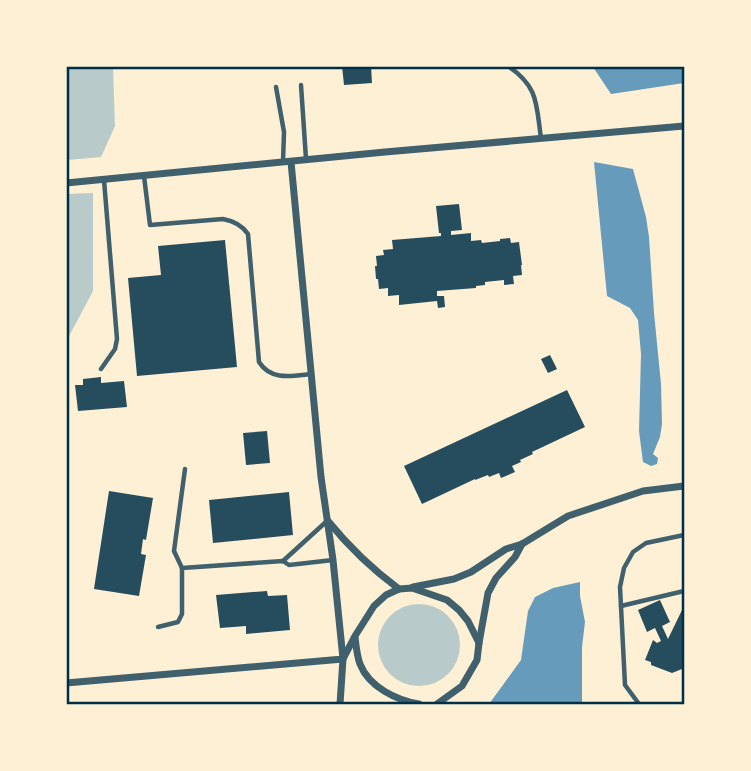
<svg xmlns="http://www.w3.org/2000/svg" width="751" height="771" font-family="Cabin,sans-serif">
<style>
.green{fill:#b9caca}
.water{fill:#669bbc}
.building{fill:#264d5e}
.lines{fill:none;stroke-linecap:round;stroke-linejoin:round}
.service{stroke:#3f606c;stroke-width:4.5}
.minor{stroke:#3f606c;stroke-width:7}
.neatline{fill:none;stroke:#003049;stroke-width:2.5}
</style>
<rect width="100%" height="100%" fill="#fdf0d5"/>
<g class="green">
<polygon points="67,66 113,67 115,126 101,157 67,160"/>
<polygon points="93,193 93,291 67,340 67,194"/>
<circle cx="419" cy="645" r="41"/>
</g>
<g class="water">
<polygon points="593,67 684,67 684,83 611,94"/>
<polygon points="594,162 633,169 646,217 649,237 654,313 661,384 662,424 660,437 653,454 658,458 657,464 651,466 643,462 639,431 641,354 638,320 630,308 607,296"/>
<polygon points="580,582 580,596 585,622 582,647 582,704 489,704 521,660 528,611 535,597 553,588"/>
</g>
<g class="building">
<polygon points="342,66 371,66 372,83 344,85"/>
<polygon points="459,204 462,230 451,231 451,235 471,233 471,241 481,240 482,243 500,241 500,239 510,238 511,243 519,242 522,265 521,265 522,275 513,276 514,284 504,285 504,280 485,282 485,285 476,286 476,288 437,291 437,296 444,296 445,307 438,308 437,301 399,305 399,295 388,296 388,288 379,289 378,279 376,279 375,266 377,266 376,256 384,255 383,250 393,249 392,240 441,236 441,233 439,233 436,206"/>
<polygon points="225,240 237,367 137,376 128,278 161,275 158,246"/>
<polygon points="550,355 557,369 548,373 541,359"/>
<polygon points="101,377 101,383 124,381 127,407 78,411 75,385 83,385 83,379"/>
<polygon points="567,390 585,427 532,452 533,454 520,460 521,462 512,466 515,472 501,478 499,473 489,477 488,475 475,480 475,479 422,504 404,466"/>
<polygon points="267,431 270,463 246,465 243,433"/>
<polygon points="109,491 153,498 146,540 143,539 141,554 146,555 139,596 94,589"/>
<polygon points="289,492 293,535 213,543 209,500"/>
<polygon points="267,591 268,596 287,595 290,630 246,634 246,626 220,628 216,595"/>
<polygon points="660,600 670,622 662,626 668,639 682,610 684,611 684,664 682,669 672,673 651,665 651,662 645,660 653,640 657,643 661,641 655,628 647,632 638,610"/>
</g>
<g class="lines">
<g class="service">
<path d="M508,66C539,87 536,104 541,138"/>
<polyline points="301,85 306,159"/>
<polyline points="276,87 284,132 283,162"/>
<path d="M144,176L150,225L223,219C234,221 242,225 248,234L259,362C271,381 292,376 311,374"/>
<polyline points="101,369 115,349 117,339 104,180"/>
<polyline points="185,469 174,551 182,568 283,561 289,565 333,560"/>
<polyline points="283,561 327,521"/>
<polyline points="621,606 684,591"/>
<polyline points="158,627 178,622 182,614 182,568"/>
<polyline points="639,704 625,685 620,587 624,568 633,552 646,543 684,535"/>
</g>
<g class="minor">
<polyline points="66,183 385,152 684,126"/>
<path d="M328,521C349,547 372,569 399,589"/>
<polyline points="413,587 454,579 471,572 506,549 522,544 568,516 643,491 684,486"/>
<path d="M355,637C356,646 357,656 360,664C369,687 396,700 419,704"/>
<polyline points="479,643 488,593 496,578 515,557 522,544"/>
<polyline points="66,683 343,659 333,560 321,477 291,162"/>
<polyline points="340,704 343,659 355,636 374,606 386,595 399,589 412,588 447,600 459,610 468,621 479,643 477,660 462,686 437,704"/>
</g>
</g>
<rect width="751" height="771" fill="none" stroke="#fdf0d5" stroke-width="136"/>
<rect x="68" y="68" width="615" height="635" class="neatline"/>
</svg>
